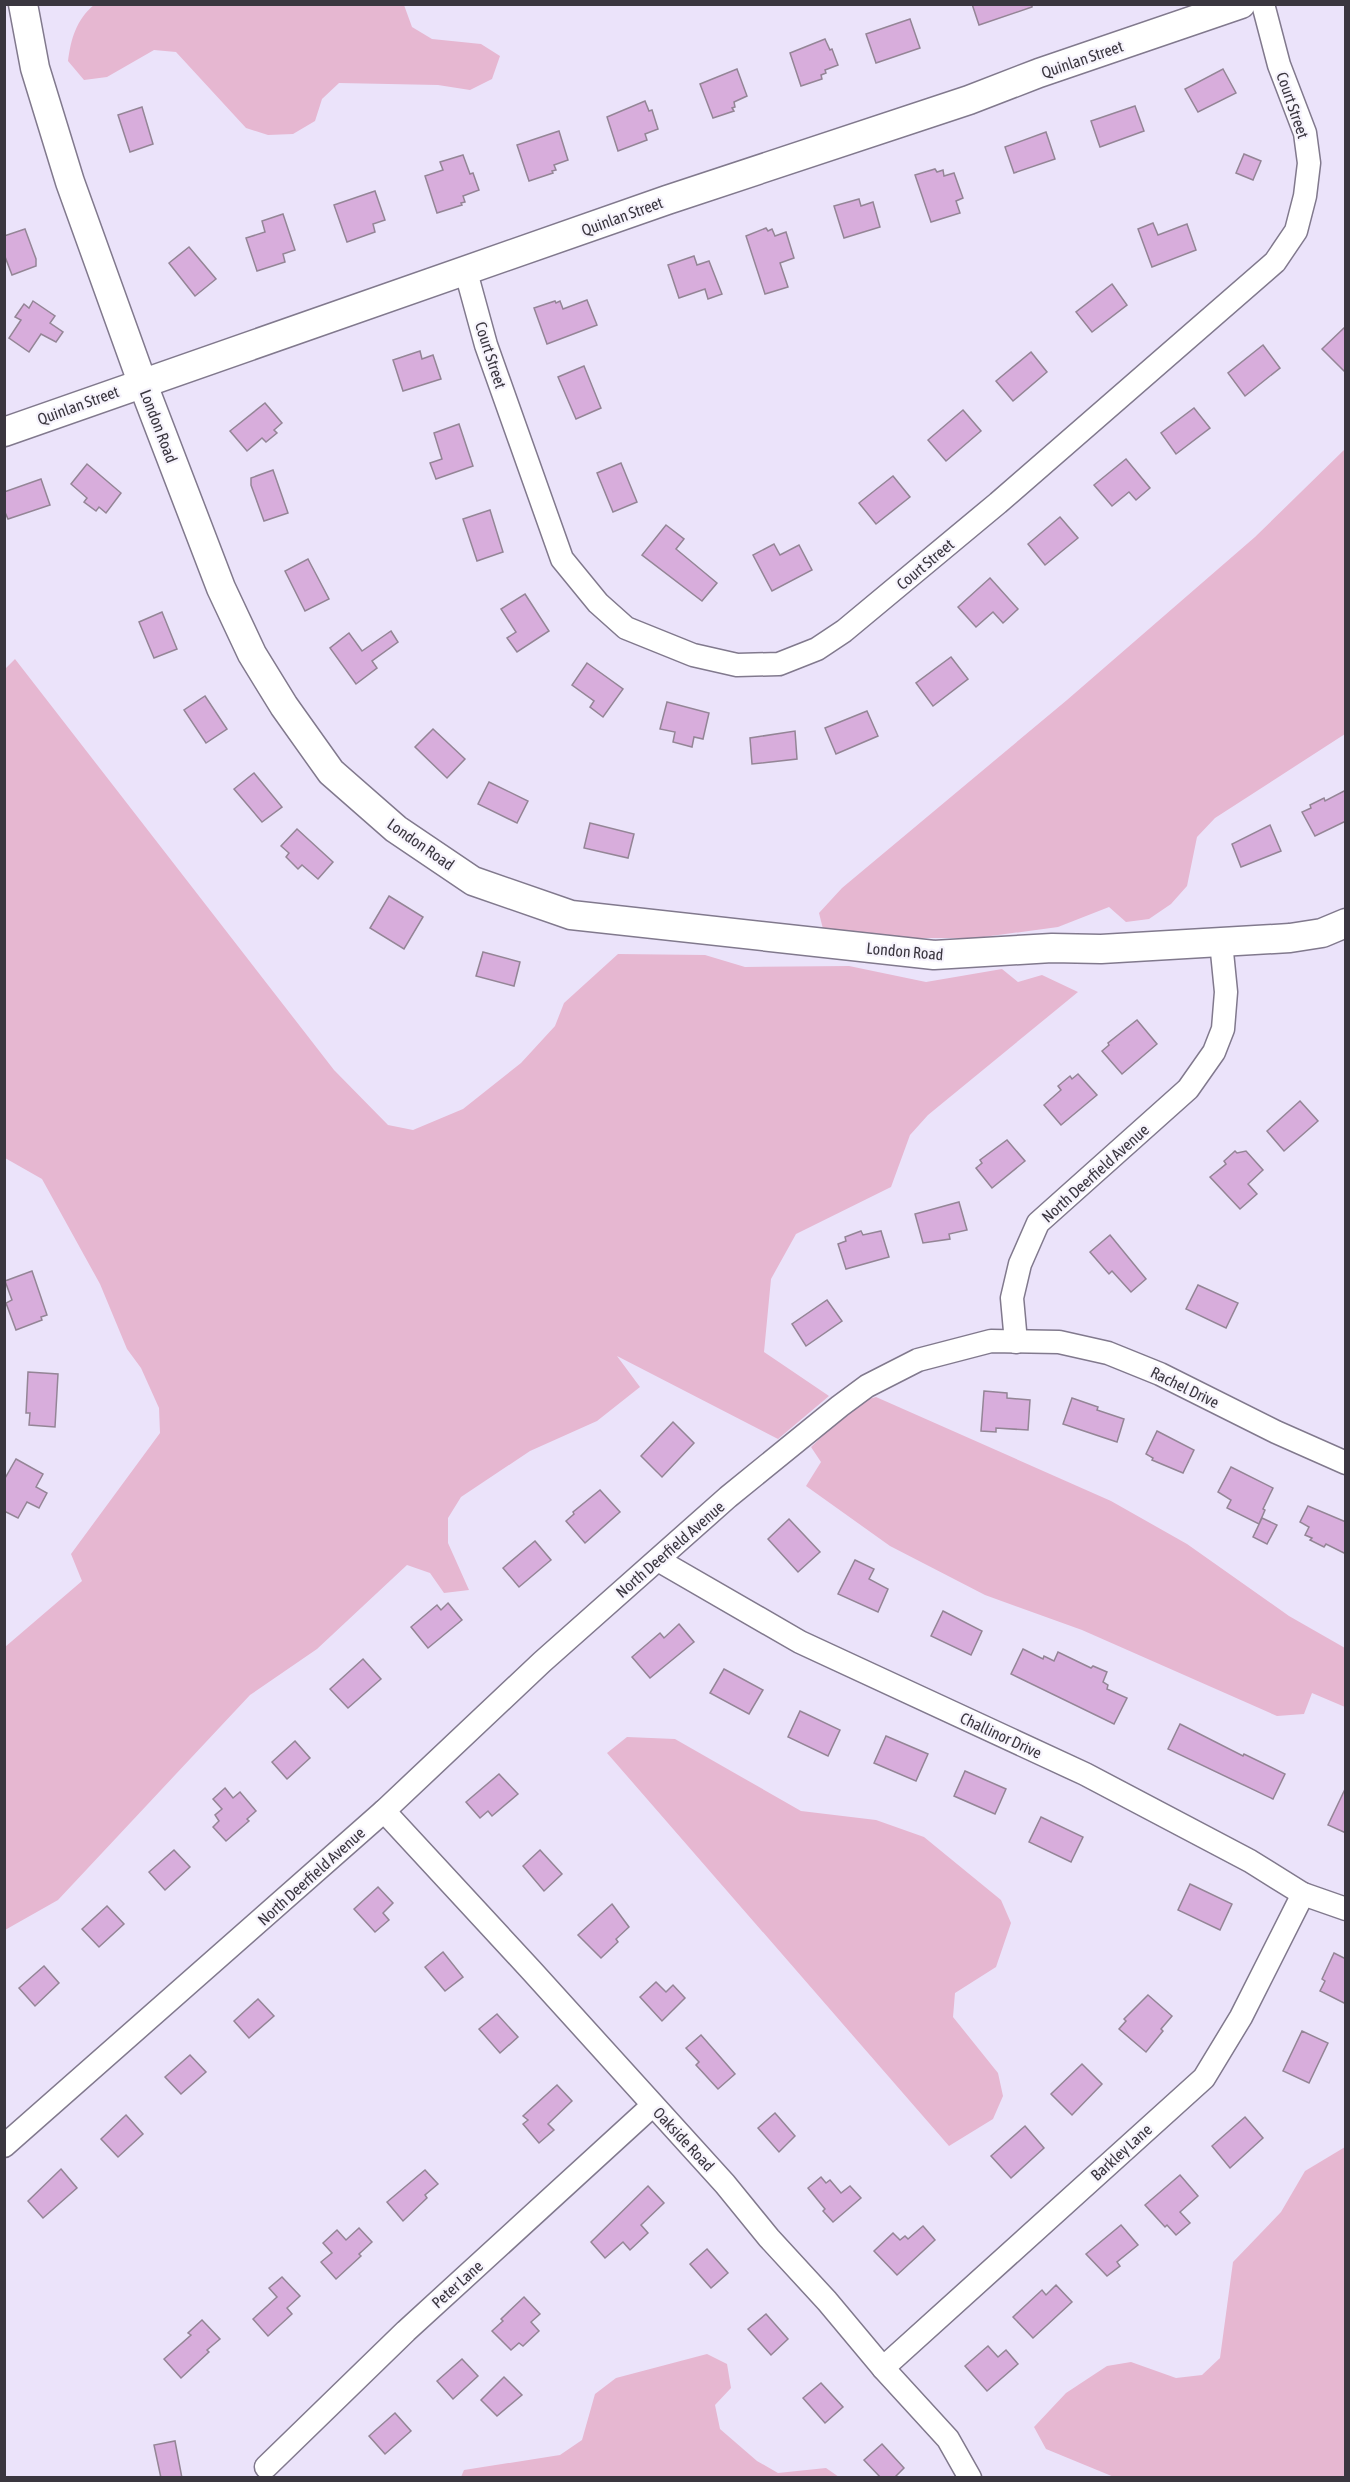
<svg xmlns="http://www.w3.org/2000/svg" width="1350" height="2482" font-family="'Asap Condensed',sans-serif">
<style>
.green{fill:#e6b7d1}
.building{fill:#d8addc;stroke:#948596;stroke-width:1.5}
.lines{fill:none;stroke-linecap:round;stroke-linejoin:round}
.minor-casing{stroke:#81798d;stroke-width:25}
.tertiary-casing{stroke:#81798d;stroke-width:31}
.minor{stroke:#fff;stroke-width:22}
.tertiary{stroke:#fff;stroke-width:28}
.labels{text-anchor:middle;stroke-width:4.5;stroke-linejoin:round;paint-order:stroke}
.street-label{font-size:16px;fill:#3a363f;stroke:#f6f3fc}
</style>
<rect width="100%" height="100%" fill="#ebe3fa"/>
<g class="green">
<path d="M94,5H404L412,27L432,39L481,44L500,56L492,79L470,90L438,85L339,83L322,99L315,121L293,134L268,135L246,128L176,52L154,50L107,77L84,80L68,61C71,39 76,20 94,5Z"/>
<polygon points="1345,449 1345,734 1215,818 1197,837 1187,886 1171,904 1149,919 1126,922 1109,907 1058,927 976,938 905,938 823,929 819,913 842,888 1067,700 1255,537"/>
<polygon points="15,659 334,1070 388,1125 413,1130 463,1109 521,1063 555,1026 564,1003 618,954 705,955 745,967 849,966 926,982 1002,969 1018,982 1042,975 1078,992 928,1115 910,1135 891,1187 796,1234 771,1279 764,1352 829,1396 778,1439 617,1356 640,1387 597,1421 530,1451 461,1497 448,1518 448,1543 469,1590 444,1593 430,1573 407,1565 317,1649 250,1695 58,1900 5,1930 5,1647 82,1581 71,1554 160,1433 159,1408 141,1368 127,1349 100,1284 42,1179 5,1158 4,670"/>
<polygon points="876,1397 1111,1501 1187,1544 1289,1616 1345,1648 1345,1707 1312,1693 1304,1714 1277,1716 1082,1630 985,1595 890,1546 806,1486 821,1462 811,1447 858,1402"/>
<polygon points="627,1737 675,1739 801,1811 876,1820 924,1837 1001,1900 1011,1923 996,1967 955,1993 953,2017 998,2073 1003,2096 993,2119 949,2146 607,1753"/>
<polygon points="1345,2147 1345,2477 1114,2477 1046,2449 1034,2427 1066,2393 1107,2366 1131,2362 1176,2378 1202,2375 1220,2358 1233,2262 1281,2212 1305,2171"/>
<polygon points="707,2354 727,2364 731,2388 715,2405 720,2429 757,2461 778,2473 826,2468 839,2477 461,2477 464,2470 560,2455 582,2440 595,2394 616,2378"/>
</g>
<g class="building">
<polygon points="972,4 1032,4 1032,7 979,25"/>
<polygon points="910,19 920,48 876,63 866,34"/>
<polygon points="825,39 830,50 832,49 838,65 825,70 826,73 821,75 822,79 801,86 790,53"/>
<polygon points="737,69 747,96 734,102 735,107 732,108 734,111 713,118 700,84"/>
<polygon points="1223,69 1236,93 1198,112 1185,89"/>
<polygon points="645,101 649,111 652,110 658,129 645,134 647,140 618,151 607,117"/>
<polygon points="1135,106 1144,131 1100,147 1091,121"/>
<polygon points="142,107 153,144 130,152 118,115"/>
<polygon points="559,131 568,160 554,165 556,170 552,171 553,173 529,181 517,145"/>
<polygon points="1046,132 1055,159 1014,173 1005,147"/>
<polygon points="1244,154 1261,161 1253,180 1236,173"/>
<polygon points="463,155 470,174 473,173 479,190 463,196 465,202 461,203 462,205 437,213 425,176 443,170 440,162"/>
<polygon points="935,169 937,172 943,170 944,176 954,173 963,198 956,201 960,213 931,222 915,175"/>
<polygon points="375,191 385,220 373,224 375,232 347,242 334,205"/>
<polygon points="859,199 861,206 873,202 880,227 844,238 834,206"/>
<polygon points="283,214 295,250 283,254 285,262 257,271 246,238 265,232 262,221"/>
<polygon points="1153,223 1158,235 1187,224 1196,250 1152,267 1138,229"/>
<polygon points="766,228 768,231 772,229 775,236 786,232 794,258 780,263 788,287 765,294 746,236"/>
<polygon points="25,229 36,259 36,266 12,275 4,254 4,236"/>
<polygon points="189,247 216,279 195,296 169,263"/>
<polygon points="694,256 697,265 709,261 722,294 708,299 705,289 679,298 668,265"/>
<polygon points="1112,284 1127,305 1092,332 1076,312"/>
<polygon points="587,300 597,325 547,344 534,308 555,301 556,303 560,301 563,309"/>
<polygon points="33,301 55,316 50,323 63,332 56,342 41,334 29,352 9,338 21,320 15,317 24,304 29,308"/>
<polygon points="1346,326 1346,373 1322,349"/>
<polygon points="1263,345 1280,368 1245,396 1228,373"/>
<polygon points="420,351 422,359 433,355 441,379 403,391 393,360"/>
<polygon points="1031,352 1047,372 1013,401 996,381"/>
<polygon points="584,366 601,408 576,419 558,377"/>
<polygon points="265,403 282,423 274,430 277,433 266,442 262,438 247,451 230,431"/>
<polygon points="1194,408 1210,428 1176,454 1161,433"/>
<polygon points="963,410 981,431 946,461 928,440"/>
<polygon points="459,424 473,466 436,479 430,463 442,459 434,433"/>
<polygon points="1126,459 1150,488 1136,500 1129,492 1112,506 1094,485"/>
<polygon points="621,463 637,502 613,512 597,473"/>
<polygon points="87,464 121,493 106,513 99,507 96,511 84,502 87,498 71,484"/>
<polygon points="273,470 288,513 264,521 251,485 251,478"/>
<polygon points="893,476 910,497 876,524 859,503"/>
<polygon points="41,479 50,505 8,519 4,510 4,492"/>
<polygon points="490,510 503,552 477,561 463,519"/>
<polygon points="1060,517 1078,538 1045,565 1028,544"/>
<polygon points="666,525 684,539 676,549 717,583 702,601 642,555"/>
<polygon points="774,544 780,555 799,545 812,570 772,591 753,555"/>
<polygon points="308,559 329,599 305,611 285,571"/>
<polygon points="990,578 1018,609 1003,623 993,612 976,627 958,607"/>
<polygon points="525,594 549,631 517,652 507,638 516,632 501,609"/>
<polygon points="162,612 177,649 154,658 139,622"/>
<polygon points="391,631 398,642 372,661 377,668 356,684 330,648 349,633 362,651"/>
<polygon points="951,657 968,679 933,706 916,683"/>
<polygon points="587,663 623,689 603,717 590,707 594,701 572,685"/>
<polygon points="205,696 227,729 206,743 184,710"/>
<polygon points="667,702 709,713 703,739 694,737 692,747 673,742 675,732 660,729"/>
<polygon points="867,711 878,736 836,754 825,728"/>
<polygon points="433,729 465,759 447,778 415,747"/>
<polygon points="795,731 797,759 752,764 750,738"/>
<polygon points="254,773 282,807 262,822 234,789"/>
<polygon points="489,782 528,801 517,823 478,804"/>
<polygon points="1346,790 1346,821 1315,836 1302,812 1311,808 1310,805 1324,798 1325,801"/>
<polygon points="590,823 634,834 628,858 584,848"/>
<polygon points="1270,825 1281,851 1241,867 1232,844"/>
<polygon points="297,829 333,862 318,879 302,865 298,869 286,857 289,853 281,846"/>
<polygon points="389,896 423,917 404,949 370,928"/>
<polygon points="483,952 520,962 514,986 476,976"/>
<polygon points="1137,1020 1157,1044 1122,1074 1102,1051 1109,1045 1108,1043"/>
<polygon points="1078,1074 1097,1095 1061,1125 1044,1105 1061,1090 1058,1086 1070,1076 1072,1079"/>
<polygon points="1300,1101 1318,1121 1284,1151 1267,1131"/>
<polygon points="1007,1140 1025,1161 992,1188 976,1168 982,1163 980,1160"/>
<polygon points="1235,1151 1237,1153 1246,1151 1263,1170 1248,1184 1257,1194 1240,1209 1210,1177 1226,1164 1224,1161"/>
<polygon points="959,1202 967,1230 949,1234 950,1239 923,1243 915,1214"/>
<polygon points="861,1231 863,1235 881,1231 889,1257 846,1269 838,1244 846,1241 845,1237"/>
<polygon points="1110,1235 1146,1279 1131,1292 1112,1271 1109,1274 1090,1252"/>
<polygon points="32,1271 47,1315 41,1317 42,1320 16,1330 6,1303 12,1300 5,1281"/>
<polygon points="1198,1285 1238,1303 1226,1328 1186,1309"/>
<polygon points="827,1300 842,1321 806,1346 792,1324"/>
<polygon points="28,1372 58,1374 55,1427 29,1425 30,1413 26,1413"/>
<polygon points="984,1391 1007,1393 1007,1398 1030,1400 1028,1430 996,1428 996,1432 981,1431"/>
<polygon points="1072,1398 1098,1407 1097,1410 1124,1419 1117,1442 1063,1424"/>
<polygon points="673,1422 694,1443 662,1477 641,1456"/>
<polygon points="1157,1431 1194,1450 1183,1473 1152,1460 1153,1458 1146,1454"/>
<polygon points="16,1459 43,1474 36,1487 47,1493 39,1508 27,1502 18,1518 4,1511 4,1480"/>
<polygon points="1231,1467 1273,1488 1263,1509 1265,1510 1259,1524 1227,1508 1231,1500 1218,1492"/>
<polygon points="600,1490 620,1512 585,1543 566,1521 574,1514 573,1512"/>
<polygon points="1308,1506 1346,1522 1346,1554 1326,1544 1324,1547 1310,1540 1312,1538 1305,1535 1309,1527 1300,1522"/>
<polygon points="1262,1518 1277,1525 1267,1544 1253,1537"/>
<polygon points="789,1519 820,1552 798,1572 768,1539"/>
<polygon points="535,1541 551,1560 519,1587 503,1568"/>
<polygon points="855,1560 874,1569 869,1579 888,1589 878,1612 838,1594"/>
<polygon points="448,1603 462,1620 428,1648 411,1627 437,1605 441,1610"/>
<polygon points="943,1611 982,1631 971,1655 931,1636"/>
<polygon points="679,1624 694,1642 650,1678 632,1657 660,1633 664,1638"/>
<polygon points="1023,1649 1043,1659 1044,1656 1054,1661 1058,1652 1091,1668 1093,1666 1107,1672 1103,1682 1108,1685 1107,1689 1127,1698 1114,1724 1011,1674"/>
<polygon points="363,1659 381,1679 348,1708 330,1689"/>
<polygon points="724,1669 763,1690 749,1714 710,1693"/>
<polygon points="800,1711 840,1730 828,1756 788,1737"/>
<polygon points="1180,1724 1243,1756 1244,1754 1285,1774 1273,1799 1168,1749"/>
<polygon points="886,1736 928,1754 916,1781 874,1763"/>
<polygon points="295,1741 310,1758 287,1779 272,1762"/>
<polygon points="965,1771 1006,1789 995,1814 954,1796"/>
<polygon points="499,1774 518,1794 492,1816 488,1811 480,1818 466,1802"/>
<polygon points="1346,1787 1346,1833 1328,1825"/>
<polygon points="225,1788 233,1798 240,1792 256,1811 247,1819 249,1821 226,1841 213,1827 219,1821 215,1815 222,1809 213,1799"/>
<polygon points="1041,1817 1083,1837 1071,1862 1029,1842"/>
<polygon points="174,1850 190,1867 165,1890 149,1872"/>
<polygon points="540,1850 562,1874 544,1891 523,1866"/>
<polygon points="1190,1884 1232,1904 1220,1930 1178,1910"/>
<polygon points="378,1887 393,1903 383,1913 389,1920 375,1932 354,1909"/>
<polygon points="612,1904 629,1927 616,1939 618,1942 601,1958 578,1935"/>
<polygon points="107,1906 124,1924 99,1947 82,1929"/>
<polygon points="443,1952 463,1977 445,1991 425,1967"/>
<polygon points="1334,1953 1346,1959 1346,2004 1320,1991 1325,1981 1322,1979"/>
<polygon points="44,1966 59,1983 35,2006 19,1988"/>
<polygon points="656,1982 666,1992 673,1985 685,1998 662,2021 640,1997"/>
<polygon points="1148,1995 1172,2016 1161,2029 1163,2031 1146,2052 1119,2029 1126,2021 1124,2019"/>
<polygon points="258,1999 274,2016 249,2038 234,2021"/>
<polygon points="497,2014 518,2037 500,2053 479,2029"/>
<polygon points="1302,2031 1328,2043 1309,2083 1283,2071"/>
<polygon points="701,2035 735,2074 718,2089 696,2065 699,2062 686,2048"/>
<polygon points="190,2055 206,2072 181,2094 165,2077"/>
<polygon points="1082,2064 1102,2084 1072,2115 1051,2094"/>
<polygon points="557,2085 572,2101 548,2124 554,2130 539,2143 523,2124 528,2120 523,2116"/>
<polygon points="775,2113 795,2136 779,2152 758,2128"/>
<polygon points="126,2115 143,2134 118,2157 101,2139"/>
<polygon points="1245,2117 1263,2138 1230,2168 1212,2146"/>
<polygon points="1025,2126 1044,2148 1011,2178 991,2156"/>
<polygon points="61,2169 77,2188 43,2218 28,2201"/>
<polygon points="425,2170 438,2184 425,2195 427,2198 403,2221 387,2202"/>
<polygon points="1180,2175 1198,2196 1180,2212 1190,2223 1176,2235 1167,2225 1165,2227 1145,2205"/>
<polygon points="821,2177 826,2183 830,2180 841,2193 850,2186 861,2198 833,2222 823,2211 825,2209 808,2188"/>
<polygon points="648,2186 664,2203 641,2225 648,2233 630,2250 623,2242 605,2258 591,2242"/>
<polygon points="1121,2225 1138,2245 1117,2262 1120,2266 1107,2276 1086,2254"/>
<polygon points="923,2226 935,2240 897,2275 874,2251 893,2233 900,2240 905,2236 908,2239"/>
<polygon points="359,2228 372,2242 359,2254 361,2256 336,2279 321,2262 332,2253 323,2243 337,2230 346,2240"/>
<polygon points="707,2249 728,2273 711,2288 690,2264"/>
<polygon points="282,2277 300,2296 287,2308 292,2314 268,2336 253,2319 277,2297 269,2288"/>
<polygon points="1056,2285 1072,2302 1033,2338 1013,2317 1042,2290 1046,2295"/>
<polygon points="524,2297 540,2314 531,2322 539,2331 523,2346 519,2343 511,2350 492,2331 503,2321 501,2319"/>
<polygon points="766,2314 788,2339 771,2355 748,2329"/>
<polygon points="202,2320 220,2339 207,2350 209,2352 181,2378 164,2359 191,2335 188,2333"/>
<polygon points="988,2346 998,2357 1006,2350 1018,2364 987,2391 965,2366"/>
<polygon points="462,2359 478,2376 453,2399 437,2381"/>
<polygon points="504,2377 522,2395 497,2416 481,2400"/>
<polygon points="821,2383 843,2407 825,2423 803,2398"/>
<polygon points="395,2413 411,2431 385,2454 369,2436"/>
<polygon points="175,2441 182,2478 161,2478 154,2445"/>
<polygon points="882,2444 904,2468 894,2478 881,2478 864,2460"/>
</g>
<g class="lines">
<defs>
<g id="minor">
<polyline points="466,272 486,345 562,559 598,603 626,628 693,655 737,665 779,664 817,649 844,631 998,503 1275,262 1296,231 1305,196 1309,163 1305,133 1279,65 1263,4"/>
<polyline points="1016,1342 1012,1298 1020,1264 1038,1223 1188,1089 1214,1052 1223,1029 1226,992 1221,942"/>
<polyline points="658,1560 800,1642 1085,1774 1250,1861 1303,1894 1346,1909"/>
<polyline points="384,1811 531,1970 725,2184 769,2238 827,2301 883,2368 948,2439 970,2478"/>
<polyline points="4,2146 384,1811 542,1662 728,1497 840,1406 867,1386 918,1360 991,1341 1059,1342 1108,1353 1160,1374 1276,1432 1346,1463"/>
<polyline points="883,2368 1204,2078 1241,2017 1303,1894"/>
<polyline points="266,2467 406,2331 652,2106"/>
</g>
<g id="tertiary">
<polyline points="23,4 35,68 70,182 142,382 221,588 252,654 284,706 331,772 396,829 473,881 571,915 934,955 1052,948 1101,949 1290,938 1322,933 1346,923"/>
<polyline points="4,432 667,200 969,100 1039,73 1241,4"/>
</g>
</defs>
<use href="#minor" class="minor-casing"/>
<use href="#tertiary" class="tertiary-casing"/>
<use href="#minor" class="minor"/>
<use href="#tertiary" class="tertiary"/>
</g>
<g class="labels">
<g class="street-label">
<text transform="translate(1082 59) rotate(-19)" y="6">Quinlan Street</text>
<text transform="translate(1293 105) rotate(71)" y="6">Court Street</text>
<text transform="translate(622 216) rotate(-20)" y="6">Quinlan Street</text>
<text transform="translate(491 355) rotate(72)" y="6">Court Street</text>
<text transform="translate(78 405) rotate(-20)" y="6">Quinlan Street</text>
<text transform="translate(159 426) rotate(69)" y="6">London Road</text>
<text transform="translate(925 564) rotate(-40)" y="6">Court Street</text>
<text transform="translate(421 844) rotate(35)" y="6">London Road</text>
<text transform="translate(905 951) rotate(5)" y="6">London Road</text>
<text transform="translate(1095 1173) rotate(-42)" y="6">North Deerfield Avenue</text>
<text transform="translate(1185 1387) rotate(26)" y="6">Rachel Drive</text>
<text transform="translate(670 1549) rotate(-41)" y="6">North Deerfield Avenue</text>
<text transform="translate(1001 1735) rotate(25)" y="6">Challinor Drive</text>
<text transform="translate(311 1876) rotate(-42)" y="6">North Deerfield Avenue</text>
<text transform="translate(684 2139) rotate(47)" y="6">Oakside Road</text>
<text transform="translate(1121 2152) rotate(-42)" y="6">Barkley Lane</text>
<text transform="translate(457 2284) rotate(-42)" y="6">Peter Lane</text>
</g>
</g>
<rect width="1350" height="2482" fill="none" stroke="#3a363f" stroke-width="12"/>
</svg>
